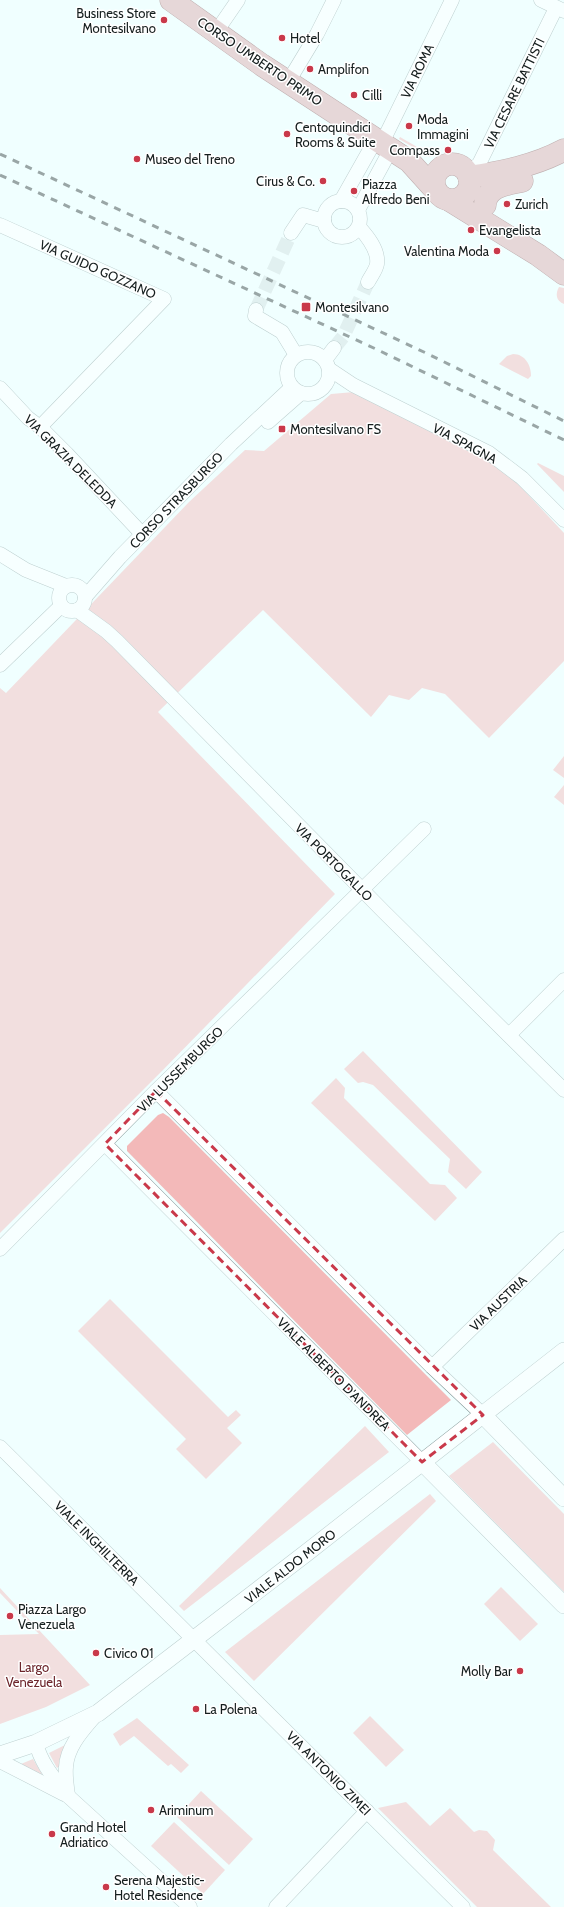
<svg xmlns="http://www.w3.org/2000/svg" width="564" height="1907" font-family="Cabin,sans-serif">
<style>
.green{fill:#f3b9b9}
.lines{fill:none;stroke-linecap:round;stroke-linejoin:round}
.minor-tunnel{stroke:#cfdddd;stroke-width:14;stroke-dasharray:14 7;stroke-linecap:butt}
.minor-casing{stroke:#829898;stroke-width:15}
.tertiary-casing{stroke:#829898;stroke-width:18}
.primary-casing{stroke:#855153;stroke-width:23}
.minor{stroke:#fff;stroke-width:14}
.tertiary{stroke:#fff;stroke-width:17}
.primary{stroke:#daa7a9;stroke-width:22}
.rail{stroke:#303a3a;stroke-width:3;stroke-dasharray:7 7;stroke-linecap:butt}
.marked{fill:none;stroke:#c9394a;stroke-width:3;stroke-dasharray:8 5;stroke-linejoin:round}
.poi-dot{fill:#c9394a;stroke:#fff;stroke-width:1.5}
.labels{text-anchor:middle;stroke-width:3;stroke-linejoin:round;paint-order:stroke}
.poi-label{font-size:13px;fill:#151e1e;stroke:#fff;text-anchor:start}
.street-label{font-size:13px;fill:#151e1e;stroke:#fff}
.park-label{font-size:13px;fill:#6c252b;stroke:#fff}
</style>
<rect width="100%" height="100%" fill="#f0ffff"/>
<g class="green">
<polygon points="400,137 431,155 430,157 399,139"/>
<path d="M559,287L564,288V304C556,301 555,294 559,287Z"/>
<path d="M513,354C525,354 531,365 531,376L528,379L499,364L507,356Z"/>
<polygon points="354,392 505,470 564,533 564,661 489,738 445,694 422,688 409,700 389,695 371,717 263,610 158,712 335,894 163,1070 0,1233 0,688 6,693 189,502 245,450 264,451 331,394"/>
<polygon points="538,463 564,476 564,492 537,464"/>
<polygon points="564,756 564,778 553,770"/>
<polygon points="564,785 564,805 554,797"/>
<polygon points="363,1051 482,1172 466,1189 448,1172 450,1159 373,1085 363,1082 358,1083 344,1069"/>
<polygon points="336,1078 345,1088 344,1098 430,1184 445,1185 457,1198 435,1221 311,1103"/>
<polygon points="163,1113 169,1117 451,1400 407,1435 127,1151 127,1146 158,1115"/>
<polygon points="110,1299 228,1417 236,1410 241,1415 227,1428 242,1443 206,1479 176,1449 186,1439 78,1331"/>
<polygon points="365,1426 389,1452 184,1611 179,1606"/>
<polygon points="493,1442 564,1514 564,1592 449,1476"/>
<polygon points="430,1494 436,1501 254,1681 225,1652"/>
<polygon points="501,1587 538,1624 520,1641 484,1604"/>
<polygon points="0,1588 90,1685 46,1707 0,1724 0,1635 39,1634 0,1593"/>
<polygon points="370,1716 404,1750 386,1767 353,1733"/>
<polygon points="137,1718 189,1765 181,1773 171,1764 168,1766 134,1736 120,1746 113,1734"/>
<polygon points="69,1743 61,1765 57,1768 49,1753"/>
<polygon points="33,1759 42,1774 37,1776 16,1766"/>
<polygon points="201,1791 253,1839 229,1865 177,1817"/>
<polygon points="406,1802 430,1826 450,1808 474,1832 479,1830 487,1831 495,1840 493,1850 551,1907 477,1907 378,1808"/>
<polygon points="174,1822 225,1870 203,1894 151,1846"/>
</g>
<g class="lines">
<g class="minor-tunnel">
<polyline points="256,310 291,233"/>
<polyline points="334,348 343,337 368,282"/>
</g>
<defs>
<g id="minor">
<polyline points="541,0 564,11"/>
<polyline points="216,32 238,0"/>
<polyline points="288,82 317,34 334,0"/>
<polyline points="382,143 452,0"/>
<polyline points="467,174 479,164 556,8"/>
<circle cx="342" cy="219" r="18"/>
<polyline points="341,201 376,139"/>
<polyline points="358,210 391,149"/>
<polyline points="0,225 164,299 40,427"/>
<path d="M359,227C367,236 379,250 377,264C376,270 371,276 368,282"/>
<polyline points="291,233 303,215 324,221"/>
<polyline points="256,310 255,316 282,332 296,355"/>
<circle cx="308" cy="373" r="21"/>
<polyline points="325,360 334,348"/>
<polyline points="329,369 353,385 489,453 522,478 564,520"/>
<polyline points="0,388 28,418 40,427 67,454 143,535"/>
<polyline points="268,422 301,393"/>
<polyline points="0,554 26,570 66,586"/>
<circle cx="72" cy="598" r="13"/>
<polyline points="85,597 120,557 231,444 292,387"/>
<polyline points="77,610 106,631 117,641 384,912 564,1090"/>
<polyline points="0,665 61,606"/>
<polyline points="509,1035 564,980"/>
<polyline points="156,1091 432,1367 483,1415"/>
<polyline points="105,1144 422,1462"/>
<polyline points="0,1249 156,1091 424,829"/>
<polyline points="432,1367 564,1239"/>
<polyline points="0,1447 463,1907"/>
<path d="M36,1743C41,1764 55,1779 68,1796L190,1907"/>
<polyline points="0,1761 64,1794"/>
<path d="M68,1796C67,1786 65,1777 66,1767C67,1747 82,1731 94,1717"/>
<polyline points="276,1907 367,1811"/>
</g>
<g id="tertiary">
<polyline points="483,1415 564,1498"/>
<polyline points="422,1462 564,1605"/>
<polyline points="0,1755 36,1743 98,1713 305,1554 564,1351"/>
</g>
<g id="primary">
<polyline points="171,0 262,65 409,161 436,191"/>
<circle cx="452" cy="182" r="18"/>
<path d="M469,177C502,172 534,166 564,150"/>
<polyline points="449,200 538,255 564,274"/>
<path d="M485,205C486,186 508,184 522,181"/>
</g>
</defs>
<use href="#minor" class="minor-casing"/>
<use href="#tertiary" class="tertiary-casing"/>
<use href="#primary" class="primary-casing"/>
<use href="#minor" class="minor"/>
<use href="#tertiary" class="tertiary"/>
<use href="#primary" class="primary"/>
<g class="rail">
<polyline points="0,154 426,353 564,421"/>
<polyline points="0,175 378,350 564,440"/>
</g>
</g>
<path d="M0 0H564V1907H0ZM156,1091L483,1415L422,1462L105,1144Z" fill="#f0ffff" fill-opacity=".55" fill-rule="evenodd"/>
<path class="marked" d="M156,1091L483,1415L422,1462L105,1144Z"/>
<g class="poi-dot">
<circle cx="164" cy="20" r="4"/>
<circle cx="282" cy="38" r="4"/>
<circle cx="310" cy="69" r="4"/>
<circle cx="354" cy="95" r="4"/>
<circle cx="409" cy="126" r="4"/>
<circle cx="287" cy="134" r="4"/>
<circle cx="448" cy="150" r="4"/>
<circle cx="137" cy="159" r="4"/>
<circle cx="323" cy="181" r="4"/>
<circle cx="354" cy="191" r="4"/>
<circle cx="507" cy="204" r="4"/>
<circle cx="471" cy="230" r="4"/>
<circle cx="497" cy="251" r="4"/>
<rect x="301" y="302" width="10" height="10" rx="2"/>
<rect x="278" y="425" width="8" height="8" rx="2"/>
<circle cx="10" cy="1616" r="4"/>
<circle cx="96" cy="1653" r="4"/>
<circle cx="520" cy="1671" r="4"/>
<circle cx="196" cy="1709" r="4"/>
<circle cx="151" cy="1810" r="4"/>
<circle cx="52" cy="1834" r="4"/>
<circle cx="106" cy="1887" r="4"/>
</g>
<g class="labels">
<g class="poi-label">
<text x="156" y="18" text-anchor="end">Business Store<tspan x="156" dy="15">Montesilvano</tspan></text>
<text x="290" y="43">Hotel</text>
<text x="318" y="74">Amplifon</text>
<text x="362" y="100">Cilli</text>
<text x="417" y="124">Moda<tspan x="417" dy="15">Immagini</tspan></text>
<text x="295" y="132">Centoquindici<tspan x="295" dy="15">Rooms &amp; Suite</tspan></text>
<text x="440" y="155" text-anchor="end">Compass</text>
<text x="145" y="164">Museo del Treno</text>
<text x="315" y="186" text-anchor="end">Cirus &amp; Co.</text>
<text x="362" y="189">Piazza<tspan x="362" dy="15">Alfredo Beni</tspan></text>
<text x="515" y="209">Zurich</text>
<text x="479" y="235">Evangelista</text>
<text x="489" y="256" text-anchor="end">Valentina Moda</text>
<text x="315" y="312">Montesilvano</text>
<text x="290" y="434">Montesilvano FS</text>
<text x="18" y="1614">Piazza Largo<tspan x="18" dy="15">Venezuela</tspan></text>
<text x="104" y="1658">Civico 01</text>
<text x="512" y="1676" text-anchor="end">Molly Bar</text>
<text x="204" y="1714">La Polena</text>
<text x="159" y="1815">Ariminum</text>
<text x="60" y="1832">Grand Hotel<tspan x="60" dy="15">Adriatico</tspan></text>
<text x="114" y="1885">Serena Majestic-<tspan x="114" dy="15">Hotel Residence</tspan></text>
</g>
<g class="street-label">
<text transform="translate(260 61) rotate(34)" y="5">CORSO UMBERTO PRIMO</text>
<text transform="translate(417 71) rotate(-64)" y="5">VIA ROMA</text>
<text transform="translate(514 93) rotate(-64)" y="5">VIA CESARE BATTISTI</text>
<text transform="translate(98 269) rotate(24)" y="5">VIA GUIDO GOZZANO</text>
<text transform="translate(465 443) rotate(28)" y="5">VIA SPAGNA</text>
<text transform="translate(71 461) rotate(45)" y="5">VIA GRAZIA DELEDDA</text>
<text transform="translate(176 500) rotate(-46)" y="5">CORSO STRASBURGO</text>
<text transform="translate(334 862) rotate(45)" y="5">VIA PORTOGALLO</text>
<text transform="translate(180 1069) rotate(-45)" y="5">VIA LUSSEMBURGO</text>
<text transform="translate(498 1303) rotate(-44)" y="5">VIA AUSTRIA</text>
<text transform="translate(334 1374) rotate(45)" y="5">VIALE ALBERTO D'ANDREA</text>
<text transform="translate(97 1543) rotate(45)" y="5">VIALE INGHILTERRA</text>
<text transform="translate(290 1566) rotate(-38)" y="5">VIALE ALDO MORO</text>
<text transform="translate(329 1773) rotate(45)" y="5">VIA ANTONIO ZIMEI</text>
</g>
<g class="park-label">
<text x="34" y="1672">Largo<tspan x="34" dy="15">Venezuela</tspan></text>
</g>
</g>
</svg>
